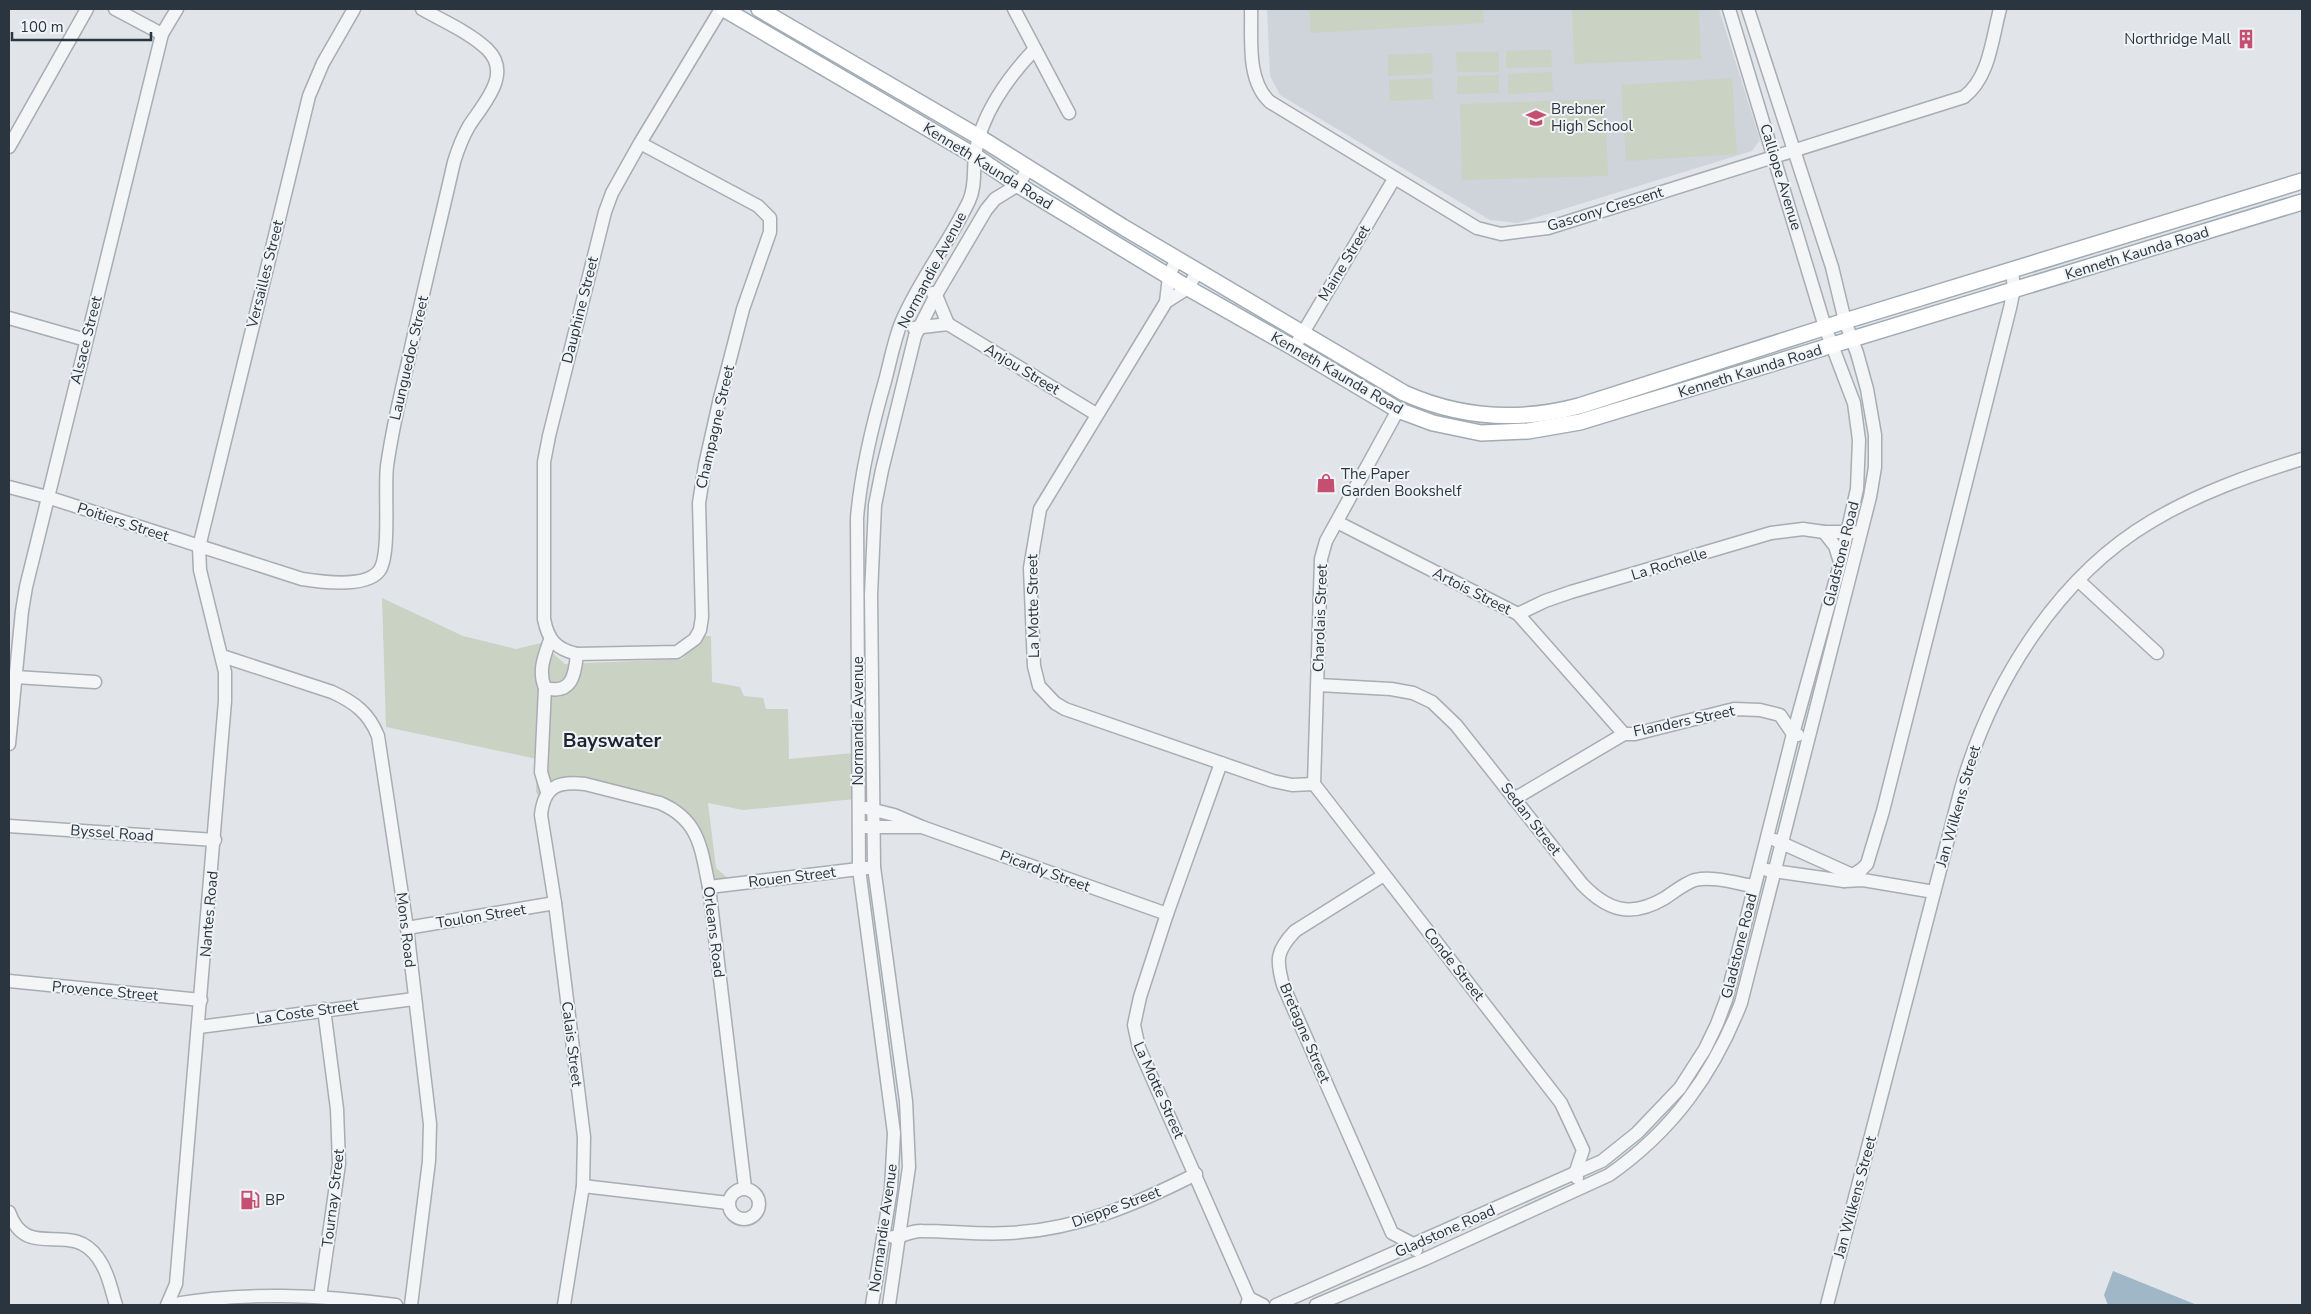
<svg xmlns="http://www.w3.org/2000/svg" width="2311" height="1314" font-family="'Nunito Sans',sans-serif">
<style>
.built{fill:#cfd4da}
.green{fill:#c9d2c3}
.water{fill:#9fb7c6}
.lines{fill:none;stroke-linecap:round;stroke-linejoin:round}
.minor-casing{stroke:#a7adb3;stroke-width:15}
.major-casing{stroke:#a1abb3;stroke-width:18}
.minor{stroke:#f3f5f7;stroke-width:12}
.major{stroke:#fff;stroke-width:15}
.labels{text-anchor:middle;stroke-width:4;stroke-linejoin:round;paint-order:stroke}
.poi-label{font-size:15px;fill:#2b353f;stroke:#f0f4f6;text-anchor:start}
.street-label{font-size:15px;fill:#2b353f;stroke:#f0f4f6}
.district-label{font-size:20px;font-weight:bold;fill:#1d2630;stroke:#f0f4f6}
</style>
<rect width="100%" height="100%" fill="#e1e5e9"/>
<polygon class="built" points="1267,9 1719,9 1760,140 1752,151 1518,223 1490,220 1280,95 1270,76"/>
<g class="green">
<polygon points="1309,9 1483,9 1484,23 1311,33"/>
<polygon points="1572,9 1699,9 1701,59 1574,64"/>
<polygon points="1551,50 1552,67 1506,68 1506,51"/>
<polygon points="1456,52 1499,52 1499,72 1457,72"/>
<polygon points="1432,53 1433,74 1388,76 1388,55"/>
<polygon points="1552,72 1553,92 1508,94 1508,74"/>
<polygon points="1499,75 1499,93 1457,94 1457,76"/>
<polygon points="1432,78 1433,99 1390,101 1389,80"/>
<polygon points="1732,78 1737,154 1626,161 1621,85"/>
<polygon points="1605,99 1608,176 1462,180 1460,104"/>
<polygon points="382,598 463,636 516,649 541,643 565,664 682,659 703,636 711,636 712,682 740,687 744,696 763,698 766,709 788,709 789,759 853,753 855,799 743,810 708,803 716,868 730,880 710,883 705,845 675,809 576,782 540,799 536,792 537,759 386,727"/>
</g>
<polygon class="water" points="2113,1271 2197,1305 2108,1305 2104,1295"/>
<g class="lines">
<defs>
<g id="minor">
<polyline points="115,9 162,34"/>
<polyline points="1014,9 1069,113"/>
<path d="M1251,9C1252,38 1246,80 1270,102L1477,228L1501,234L1548,228L1964,97C1990,77 1992,38 2000,9"/>
<path d="M640,143L758,206L770,218V232L743,309L720,398L705,465L699,503L702,617L700,630L695,639L677,652L577,654C556,649 548,640 544,619V462L549,436L605,212L612,193L640,143L721,9"/>
<polyline points="9,147 87,9"/>
<polyline points="1198,270 1188,288 1166,302 1040,509 1030,568 1034,666 1039,686 1055,703 1065,709 1273,781 1292,785 1314,784"/>
<polyline points="933,293 936,295 948,324"/>
<polyline points="1166,302 1169,276 1177,258"/>
<polyline points="9,318 86,340"/>
<polyline points="914,328 948,324 1096,414"/>
<polyline points="1294,348 1394,179"/>
<path d="M9,487L47,497L302,579C321,582 366,588 379,571C391,556 384,490 387,466C392,431 400,396 408,362C422,295 439,228 454,162C458,149 462,138 469,126C483,104 513,74 487,49C469,32 443,21 422,9"/>
<polyline points="1337,522 1518,614 1624,734"/>
<polyline points="1824,532 1835,546 1840,562"/>
<polyline points="2079,581 2157,653"/>
<polyline points="1518,614 1545,601 1571,592 1771,533 1803,529 1824,532 1854,532"/>
<path d="M222,656L332,692C354,702 369,713 378,736L407,928L430,1124L429,1161L411,1305"/>
<polyline points="15,677 95,682"/>
<path d="M1318,685L1391,689L1413,693L1432,702L1456,725L1582,884C1608,911 1631,918 1665,898C1674,892 1685,883 1695,880C1714,876 1735,883 1753,886"/>
<path d="M545,688C572,695 575,675 577,654"/>
<polyline points="9,744 22,611 26,587 162,34 177,9"/>
<polyline points="1221,763 1167,914 1140,997 1134,1025 1139,1048 1249,1298 1247,1305"/>
<polyline points="1314,784 1561,1103 1583,1150 1575,1174 1577,1178"/>
<polyline points="1314,784 1321,559 1326,541 1398,410"/>
<path d="M547,792L541,772L545,688C538,671 544,657 550,640"/>
<polyline points="1514,799 1624,734 1635,734 1734,709 1760,710 1780,715 1793,734 1798,735"/>
<polyline points="866,808 894,815 922,827 1167,914"/>
<polyline points="9,826 215,840"/>
<polyline points="864,827 919,827"/>
<polyline points="1775,840 1859,878"/>
<polyline points="1767,870 1844,881 1863,880 1934,892"/>
<path d="M1384,875L1295,931C1276,951 1276,960 1283,985L1392,1233L1413,1244L1416,1250"/>
<polyline points="1844,881 1862,869 1867,864 1883,811 2010,308 2014,289 2012,270"/>
<polyline points="709,887 867,868"/>
<polyline points="407,928 555,903"/>
<polyline points="9,981 201,1000"/>
<polyline points="199,1027 414,999"/>
<polyline points="583,1186 728,1203"/>
<circle cx="744" cy="1204" r="15"/>
<path d="M9,1212C27,1263 70,1218 98,1258C108,1272 111,1289 116,1305"/>
<path d="M893,1237C904,1237 911,1230 922,1231C951,1231 980,1235 1009,1233C1076,1230 1137,1204 1196,1174"/>
<polyline points="320,1297 339,1164 337,1109 324,1009"/>
<polyline points="1249,1298 1263,1305"/>
<polyline points="167,1305 176,1284 225,701 225,672 200,570 199,547 309,96 323,63 354,9"/>
<path d="M169,1305C244,1291 321,1295 396,1305"/>
<path d="M564,1305L583,1186L584,1137L555,903L541,815C544,786 558,781 585,784L660,803C700,820 701,849 709,887L745,1188"/>
<path d="M872,1305L891,1189L894,1133L859,869L857,518C861,471 872,426 885,381C890,362 894,341 901,323C919,280 949,243 969,201C976,186 973,171 975,156C980,116 1008,77 1035,49"/>
<polyline points="889,1305 909,1167 906,1101 874,867 871,595 875,505 882,470 915,336 936,295 986,210 995,199 1018,185 1028,169"/>
<polyline points="1276,1305 1602,1161 1637,1133 1680,1088 1705,1049 1717,1024 1726,1000 1793,734 1840,564 1857,489 1859,440 1854,403 1825,327 1729,9"/>
<path d="M1316,1305L1425,1259L1609,1175C1672,1131 1713,1075 1741,1003L1870,497L1875,467V435L1867,389L1857,353L1845,321L1832,267L1748,9"/>
<path d="M1827,1305L1961,789C1991,684 2057,577 2152,521C2199,493 2250,475 2302,459"/>
</g>
<g id="major">
<polyline points="724,9 975,156 1018,185 1188,288 1294,348 1398,410 1433,423 1481,433 1528,431 1580,422 2302,202"/>
<path d="M759,9L979,137L1123,227L1404,393C1460,418 1519,422 1579,406L1845,321L2302,181"/>
</g>
</defs>
<use href="#minor" class="minor-casing"/>
<use href="#major" class="major-casing"/>
<use href="#minor" class="minor"/>
<use href="#major" class="major"/>
</g>
<defs>
<symbol id="building-bare" viewBox="-9 -9 18 18"><path d="M-4-6H4V6H1V3H-1V6H-4ZM-2.5-4.3h1.7v1.8h-1.7ZM.8-4.3h1.7v1.8H.8ZM-2.5-1h1.7V.8h-1.7ZM.8-1h1.7V.8H.8Z" fill="#c44f70" stroke="#f0f4f6" stroke-width="2.5" paint-order="stroke"/></symbol>
<symbol id="school-bare" viewBox="-9 -9 18 18"><path d="M0-5L7-2L0 1L-7-2ZM-4 1L0 2.5L4 1V4Q0 6-4 4Z" fill="#c44f70" stroke="#f0f4f6" stroke-width="2.5" paint-order="stroke"/></symbol>
<symbol id="shop-bare" viewBox="-9 -9 18 18"><path d="M-5-2.5h2.3a2.7 3.5 0 0 1 5.4 0H5L5.5 6h-11ZM-1.5-2.5h3a1.5 2.3 0 0 0-3 0Z" fill="#c44f70" stroke="#f0f4f6" stroke-width="2.5" paint-order="stroke"/></symbol>
<symbol id="fuel-bare" viewBox="-9 -9 18 18"><path d="M-5.5-6h7V0h2V4h1.3V-2.5L3-4.5l.8-.8L6-3V5H2.5V1h-1V6h-7ZM-4.2-4.7v3.2H.2V-4.7Z" fill="#c44f70" stroke="#f0f4f6" stroke-width="2.5" paint-order="stroke"/></symbol>
</defs>
<g fill-rule="evenodd">
<use href="#building-bare" x="2232" y="25" width="28" height="28"/>
<use href="#school-bare" x="1522" y="104" width="28" height="28"/>
<use href="#shop-bare" x="1312" y="469" width="28" height="28"/>
<use href="#fuel-bare" x="236" y="1186" width="28" height="28"/>
</g>
<g class="labels">
<g class="poi-label">
<text x="2231" y="44" text-anchor="end">Northridge Mall</text>
<text x="1551" y="114">Brebner<tspan x="1551" dy="17">High School</tspan></text>
<text x="1341" y="479">The Paper<tspan x="1341" dy="17">Garden Bookshelf</tspan></text>
<text x="265" y="1205">BP</text>
</g>
<g class="street-label">
<text transform="translate(988 166) rotate(32)" y="5">Kenneth Kaunda Road</text>
<text transform="translate(1781 177) rotate(73)" y="5">Calliope Avenue</text>
<text transform="translate(1605 209) rotate(-17)" y="5">Gascony Crescent</text>
<text transform="translate(2137 253) rotate(-17)" y="5">Kenneth Kaunda Road</text>
<text transform="translate(1344 263) rotate(-59)" y="5">Maine Street</text>
<text transform="translate(932 270) rotate(-62)" y="5">Normandie Avenue</text>
<text transform="translate(265 274) rotate(-76)" y="5">Versailles Street</text>
<text transform="translate(580 310) rotate(-76)" y="5">Dauphine Street</text>
<text transform="translate(86 340) rotate(-76)" y="5">Alsace Street</text>
<text transform="translate(409 358) rotate(-77)" y="5">Launguedoc Street</text>
<text transform="translate(1022 369) rotate(31)" y="5">Anjou Street</text>
<text transform="translate(1750 371) rotate(-17)" y="5">Kenneth Kaunda Road</text>
<text transform="translate(1337 373) rotate(30)" y="5">Kenneth Kaunda Road</text>
<text transform="translate(715 427) rotate(-77)" y="5">Champagne Street</text>
<text transform="translate(123 522) rotate(18)" y="5">Poitiers Street</text>
<text transform="translate(1841 554) rotate(-76)" y="5">Gladstone Road</text>
<text transform="translate(1669 564) rotate(-17)" y="5">La Rochelle</text>
<text transform="translate(1472 591) rotate(27)" y="5">Artois Street</text>
<text transform="translate(1033 606) rotate(-91)" y="5">La Motte Street</text>
<text transform="translate(1320 618) rotate(-88)" y="5">Charolais Street</text>
<text transform="translate(858 721) rotate(-90)" y="5">Normandie Avenue</text>
<text transform="translate(1684 721) rotate(-12)" y="5">Flanders Street</text>
<text transform="translate(1958 806) rotate(-74)" y="5">Jan Wilkens Street</text>
<text transform="translate(1531 819) rotate(52)" y="5">Sedan Street</text>
<text transform="translate(112 833) rotate(4)" y="5">Byssel Road</text>
<text transform="translate(1045 871) rotate(20)" y="5">Picardy Street</text>
<text transform="translate(792 877) rotate(-7)" y="5">Rouen Street</text>
<text transform="translate(209 914) rotate(-85)" y="5">Nantes Road</text>
<text transform="translate(481 916) rotate(-9)" y="5">Toulon Street</text>
<text transform="translate(406 930) rotate(83)" y="5">Mons Road</text>
<text transform="translate(714 932) rotate(83)" y="5">Orleans Road</text>
<text transform="translate(1739 946) rotate(-76)" y="5">Gladstone Road</text>
<text transform="translate(1454 964) rotate(52)" y="5">Conde Street</text>
<text transform="translate(105 991) rotate(5)" y="5">Provence Street</text>
<text transform="translate(307 1012) rotate(-8)" y="5">La Coste Street</text>
<text transform="translate(1305 1033) rotate(67)" y="5">Bretagne Street</text>
<text transform="translate(572 1044) rotate(83)" y="5">Calais Street</text>
<text transform="translate(1159 1090) rotate(66)" y="5">La Motte Street</text>
<text transform="translate(1855 1197) rotate(-75)" y="5">Jan Wilkens Street</text>
<text transform="translate(333 1198) rotate(-83)" y="5">Tournay Street</text>
<text transform="translate(1116 1207) rotate(-20)" y="5">Dieppe Street</text>
<text transform="translate(883 1228) rotate(-82)" y="5">Normandie Avenue</text>
<text transform="translate(1445 1231) rotate(-24)" y="5">Gladstone Road</text>
</g>
<g class="district-label">
<text x="612" y="747">Bayswater</text>
</g>
</g>
<rect width="2311" height="1314" fill="none" stroke="#2b353f" stroke-width="20"/>
<path d="M12 32v8h139v-8" fill="none" stroke="#2b353f" stroke-width="2.5"/>
<text x="20" y="32" font-size="15" fill="#2b353f" stroke="#f0f4f6" stroke-width="4" paint-order="stroke">100 m</text>
</svg>
